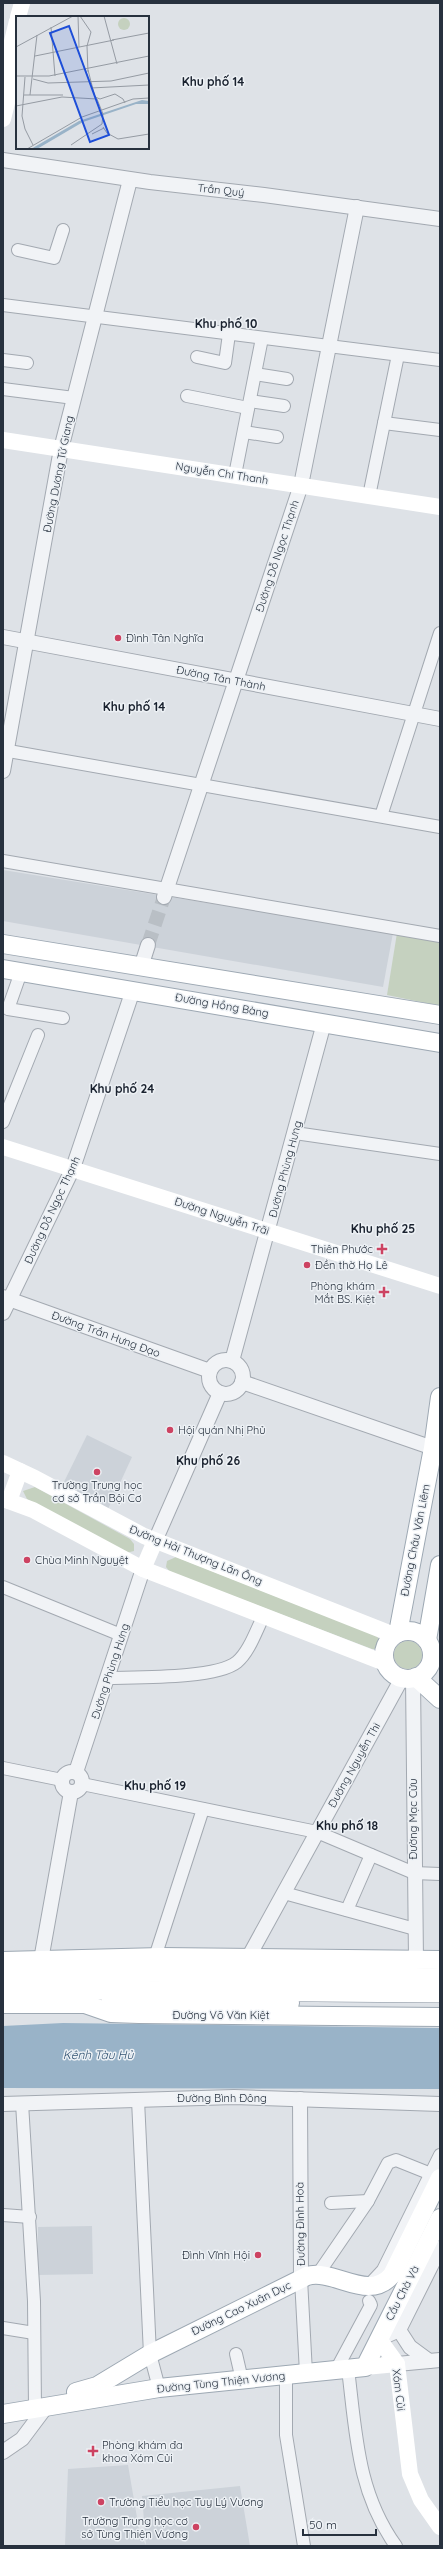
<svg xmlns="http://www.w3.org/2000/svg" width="443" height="2549" font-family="Quicksand,sans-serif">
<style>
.built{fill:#ccd2d9}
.green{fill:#c5d1bf}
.water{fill:#99b3c8}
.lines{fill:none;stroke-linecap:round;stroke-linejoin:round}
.tertiary-tunnel{stroke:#b9bfc5;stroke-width:14;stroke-dasharray:14 7;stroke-linecap:butt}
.minor-casing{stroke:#a3a9b1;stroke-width:14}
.tertiary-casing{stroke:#a3a9b1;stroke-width:16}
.primary-casing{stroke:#9da8b3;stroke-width:20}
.trunk-casing{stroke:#86919e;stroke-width:20}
.minor{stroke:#f1f3f6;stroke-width:12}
.tertiary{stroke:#f1f3f6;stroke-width:14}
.secondary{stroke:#fff;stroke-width:16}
.primary{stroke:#fff;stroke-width:18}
.trunk{stroke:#fff;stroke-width:19}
.poi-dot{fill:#cd4362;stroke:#edf1f5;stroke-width:1.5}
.labels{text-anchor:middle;stroke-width:3;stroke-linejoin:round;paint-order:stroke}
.street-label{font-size:11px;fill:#27313e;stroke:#edf1f5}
.poi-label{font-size:11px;fill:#27313e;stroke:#edf1f5;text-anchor:start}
.neighbourhood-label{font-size:12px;font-weight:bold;fill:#1a222f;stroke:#edf1f5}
.water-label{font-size:12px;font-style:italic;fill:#325372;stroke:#edf1f5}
.inset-road{fill:none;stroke:#959ba3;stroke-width:1}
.view{fill:#1d4ed8;fill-opacity:0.15;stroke:#1d4ed8;stroke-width:2}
.inset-edge{fill:none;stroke:#27313e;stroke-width:2}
</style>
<rect width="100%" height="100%" fill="#dee2e7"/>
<g class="built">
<polygon points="3,870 393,933 383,987 3,921"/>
<polygon points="87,1435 132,1457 108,1509 62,1486"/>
<polygon points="92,2226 93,2274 38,2275 38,2227"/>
<polygon points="128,2465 140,2535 146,2545 142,2496 240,2486 250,2546 65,2546 68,2469"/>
</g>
<g class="green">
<polygon points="397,933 440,941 440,1006 387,995"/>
<polygon points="35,1487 130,1539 134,1544 134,1551 126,1553 27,1499 23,1491"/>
<polygon points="176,1557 377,1636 382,1645 378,1649 372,1649 170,1572 166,1567 167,1561"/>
<circle cx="408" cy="1655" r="14"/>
</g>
<polygon class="water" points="63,2023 440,2028 440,2089 3,2088 3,2026"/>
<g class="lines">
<polyline class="tertiary-tunnel" points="148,945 164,897"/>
<defs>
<g id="minor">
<polyline points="18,250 54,258 63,230"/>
<polyline points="3,305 440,360"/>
<polyline points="197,357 225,363 229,334"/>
<polyline points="3,360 27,363"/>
<polyline points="255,374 287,379"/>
<polyline points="3,389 74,398"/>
<polyline points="187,396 248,408"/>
<polyline points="250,401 284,406"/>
<polyline points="384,423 440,430"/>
<polyline points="244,432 277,437"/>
<polyline points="235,475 262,338"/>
<polyline points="369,496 398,355"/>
<polyline points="3,750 440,827"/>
<polyline points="381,816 440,633"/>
<polyline points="3,861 440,936"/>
<polyline points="21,972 8,1009 63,1018"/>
<polyline points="3,1122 38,1035"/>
<polyline points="295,1133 440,1154"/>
<polyline points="3,1587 121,1635"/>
<path d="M107,1678C136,1677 216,1679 237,1662C249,1652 256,1631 263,1617"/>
<polyline points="3,1768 62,1780"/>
<polyline points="82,1784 317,1832 414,1873 440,1874"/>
<polyline points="284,1893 415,1929"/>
<polyline points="347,1910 371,1855"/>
<polyline points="155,1957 203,1809"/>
<polyline points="138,2100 150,2354 159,2388"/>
<polyline points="22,2103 34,2301 35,2409"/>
<polyline points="331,2203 368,2201"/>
<polyline points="3,2215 30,2217"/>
<polyline points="318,2274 368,2201 388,2163 396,2160 431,2174"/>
<polyline points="301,2279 306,2373"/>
<polyline points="369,2285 383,2270 440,2155"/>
<polyline points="3,2328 34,2333"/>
<polyline points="236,2354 242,2380"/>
<path d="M348,2369C356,2433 357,2492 396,2546"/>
<polyline points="336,2370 371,2305 369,2301"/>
<polyline points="286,2375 286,2435 304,2546"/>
</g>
<g id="tertiary">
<polyline points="3,160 150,182 264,195 440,219"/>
<polyline points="3,637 440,719"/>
<polyline points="3,771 61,449 130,180"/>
<polyline points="164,897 301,485 357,207"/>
<polyline points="141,967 148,945"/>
<polyline points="3,1297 210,1371"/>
<polyline points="3,1313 73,1168 133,990"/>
<circle cx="226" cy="1377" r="17"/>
<polyline points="232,1361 324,1023"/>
<polyline points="242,1382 433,1448"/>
<polyline points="155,1541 220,1393"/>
<polyline points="413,1678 416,1960"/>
<circle cx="72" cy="1782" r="10"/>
<polyline points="76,1772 143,1569"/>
<polyline points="248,1958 402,1678"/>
<polyline points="41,1960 71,1792"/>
<polyline points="300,2099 301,2279"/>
<polyline points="3,2104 234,2097 440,2104"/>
<polyline points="399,2330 410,2347 429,2361"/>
<polyline points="379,2339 399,2330 440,2248"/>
<polyline points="397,2364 440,2360"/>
<polyline points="3,2452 22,2439 46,2407"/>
</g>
<g id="primary">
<polyline points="3,944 440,1015"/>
<polyline points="3,969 440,1043"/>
<circle cx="408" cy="1655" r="24"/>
<polyline points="398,1633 433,1448 440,1397"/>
<polyline points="427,1640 440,1565"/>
<polyline points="416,1677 440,1699"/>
<polyline points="3,1961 161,1957 440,1960"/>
<polyline points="110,2003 165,2000 290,2003"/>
<polyline points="3,2004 85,2004 111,2013 139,2014 440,2017"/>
<path d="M76,2392L97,2386L150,2354L307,2276C334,2268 368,2303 392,2275L440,2178"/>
<polyline points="3,2414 159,2388 365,2367 440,2218"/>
</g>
<g id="trunk">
<polyline points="3,1975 137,1972 440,1978"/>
<polyline points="3,1993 91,1990 440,1993"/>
</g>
</defs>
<use href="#minor" class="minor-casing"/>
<use href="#tertiary" class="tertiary-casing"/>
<use href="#primary" class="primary-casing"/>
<use href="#trunk" class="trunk-casing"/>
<use href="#minor" class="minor"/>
<use href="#tertiary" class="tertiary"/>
<g class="secondary">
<polyline points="18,17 22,3"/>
<polyline points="4,74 17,21"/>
<polyline points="3,119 17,62"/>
<polyline points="3,440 440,507"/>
<polyline points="3,1147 440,1286"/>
<polyline points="3,1463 35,1478 144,1536 394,1635"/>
<polyline points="3,1499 33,1510 143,1569 385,1663"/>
<polyline points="9,1501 20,1471"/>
<polyline points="143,1569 155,1541"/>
<polyline points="379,2339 397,2364 410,2474 421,2500 440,2527"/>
<polyline points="365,2367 397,2364"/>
</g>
<use href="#primary" class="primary"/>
<use href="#trunk" class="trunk"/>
</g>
<g class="poi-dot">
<circle cx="118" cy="638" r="4"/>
<path d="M380 1243h4v4h4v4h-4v4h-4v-4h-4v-4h4z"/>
<circle cx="307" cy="1265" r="4"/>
<path d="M382 1286h4v4h4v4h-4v4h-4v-4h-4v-4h4z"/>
<circle cx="170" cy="1430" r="4"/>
<circle cx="97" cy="1472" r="4"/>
<circle cx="27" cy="1560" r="4"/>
<circle cx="258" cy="2255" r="4"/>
<path d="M91 2445h4v4h4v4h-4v4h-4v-4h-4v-4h4z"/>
<circle cx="101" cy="2502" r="4"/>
<circle cx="196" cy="2527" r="4"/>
</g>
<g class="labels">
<g class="street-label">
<text transform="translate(221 190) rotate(6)" y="4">Trần Quý</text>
<text transform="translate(222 473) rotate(9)" y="4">Nguyễn Chí Thanh</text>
<text transform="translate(58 474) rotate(-79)" y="4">Đường Dương Tử Giang</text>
<text transform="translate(277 556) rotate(-72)" y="4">Đường Đỗ Ngọc Thạnh</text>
<text transform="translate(221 678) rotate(11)" y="4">Đường Tân Thành</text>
<text transform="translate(222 1005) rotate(10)" y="4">Đường Hồng Bàng</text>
<text transform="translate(285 1169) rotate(-75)" y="4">Đường Phùng Hưng</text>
<text transform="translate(52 1210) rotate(-65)" y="4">Đường Đỗ Ngọc Thạnh</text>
<text transform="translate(222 1216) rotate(18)" y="4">Đường Nguyễn Trãi</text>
<text transform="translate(106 1334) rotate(20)" y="4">Đường Trần Hưng Đạo</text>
<text transform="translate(415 1540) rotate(-79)" y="4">Đường Châu Văn Liêm</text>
<text transform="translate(196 1555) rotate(22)" y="4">Đường Hải Thượng Lãn Ông</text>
<text transform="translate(110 1671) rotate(-72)" y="4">Đường Phùng Hưng</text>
<text transform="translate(354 1765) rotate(-61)" y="4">Đường Nguyễn Thi</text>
<text transform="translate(413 1819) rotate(-90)" y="4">Đường Mạc Cửu</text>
<text x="221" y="2019">Đường Võ Văn Kiệt</text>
<text x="222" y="2102">Đường Bình Đông</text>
<text transform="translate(300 2224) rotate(-91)" y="4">Đường Đình Hoà</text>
<text transform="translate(402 2293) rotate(-63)" y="4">Cầu Chà Và</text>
<text transform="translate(241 2308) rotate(-26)" y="4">Đường Cao Xuân Dục</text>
<text transform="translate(221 2382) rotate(-6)" y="4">Đường Tùng Thiện Vương</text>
<text transform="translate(399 2390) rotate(83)" y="4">Xóm Củi</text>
</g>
<g class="poi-label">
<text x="126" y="642">Đình Tân Nghĩa</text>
<text x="373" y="1253" text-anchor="end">Thiên Phước</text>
<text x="315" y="1269">Đền thờ Họ Lê</text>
<text x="375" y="1290" text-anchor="end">Phòng khám<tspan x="375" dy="13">Mắt BS. Kiệt</tspan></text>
<text x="178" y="1434">Hội quán Nhị Phủ</text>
<text x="97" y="1489" text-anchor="middle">Trường Trung học<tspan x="97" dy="13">cơ sở Trần Bội Cơ</tspan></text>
<text x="35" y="1564">Chùa Minh Nguyệt</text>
<text x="250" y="2259" text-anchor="end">Đình Vĩnh Hội</text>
<text x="102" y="2449">Phòng khám đa<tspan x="102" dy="13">khoa Xóm Củi</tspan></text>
<text x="109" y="2506">Trường Tiểu học Tuy Lý Vương</text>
<text x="188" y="2525" text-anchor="end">Trường Trung học cơ<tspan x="188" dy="13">sở Tùng Thiện Vương</tspan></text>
</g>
<g class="neighbourhood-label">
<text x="213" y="86">Khu phố 14</text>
<text x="226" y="328">Khu phố 10</text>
<text x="134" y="711">Khu phố 14</text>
<text x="122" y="1093">Khu phố 24</text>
<text x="383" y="1233">Khu phố 25</text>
<text x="208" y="1465">Khu phố 26</text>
<text x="155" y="1790">Khu phố 19</text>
<text x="347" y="1830">Khu phố 18</text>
</g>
<g class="water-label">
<text x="98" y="2059">Kênh Tàu Hủ</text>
</g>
</g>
<g transform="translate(16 16)">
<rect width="133" height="133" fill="#dee2e7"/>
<path d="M102 8a6 6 0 1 1 12 0a6 6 0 1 1-12 0Z" fill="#c5d1bf"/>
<path d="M126,84L133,85V88H120L67,106L21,133H15L63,105Z" fill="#99b3c8"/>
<path class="inset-road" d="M62,0L63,31M64,0L75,16L71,30L72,56M88,0L101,48M35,11L39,60M96,24L133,17M0,31L57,0M19,40L98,24M72,54L79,81M0,60H33L133,40M9,61L6,100L9,113L17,129M17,63L32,67L95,65L133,57M75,72L133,69M8,79H47M14,79L21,19M79,81L84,83L99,78L107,83L109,87M0,90L46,81L81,83M87,111L91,117L102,123L133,118M76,118L88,112M55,129L86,108L87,98L81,83M11,133L66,101L117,83L133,82"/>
<path class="view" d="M53,10L93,119L74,126L34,17Z"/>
<rect width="133" height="133" class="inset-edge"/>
</g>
<rect width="443" height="2549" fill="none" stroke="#27313e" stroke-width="8"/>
<path d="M303 2529v6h73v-6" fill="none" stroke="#27313e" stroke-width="2"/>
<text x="309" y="2529" font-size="12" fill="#27313e" stroke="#edf1f5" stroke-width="3" paint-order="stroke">50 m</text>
</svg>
